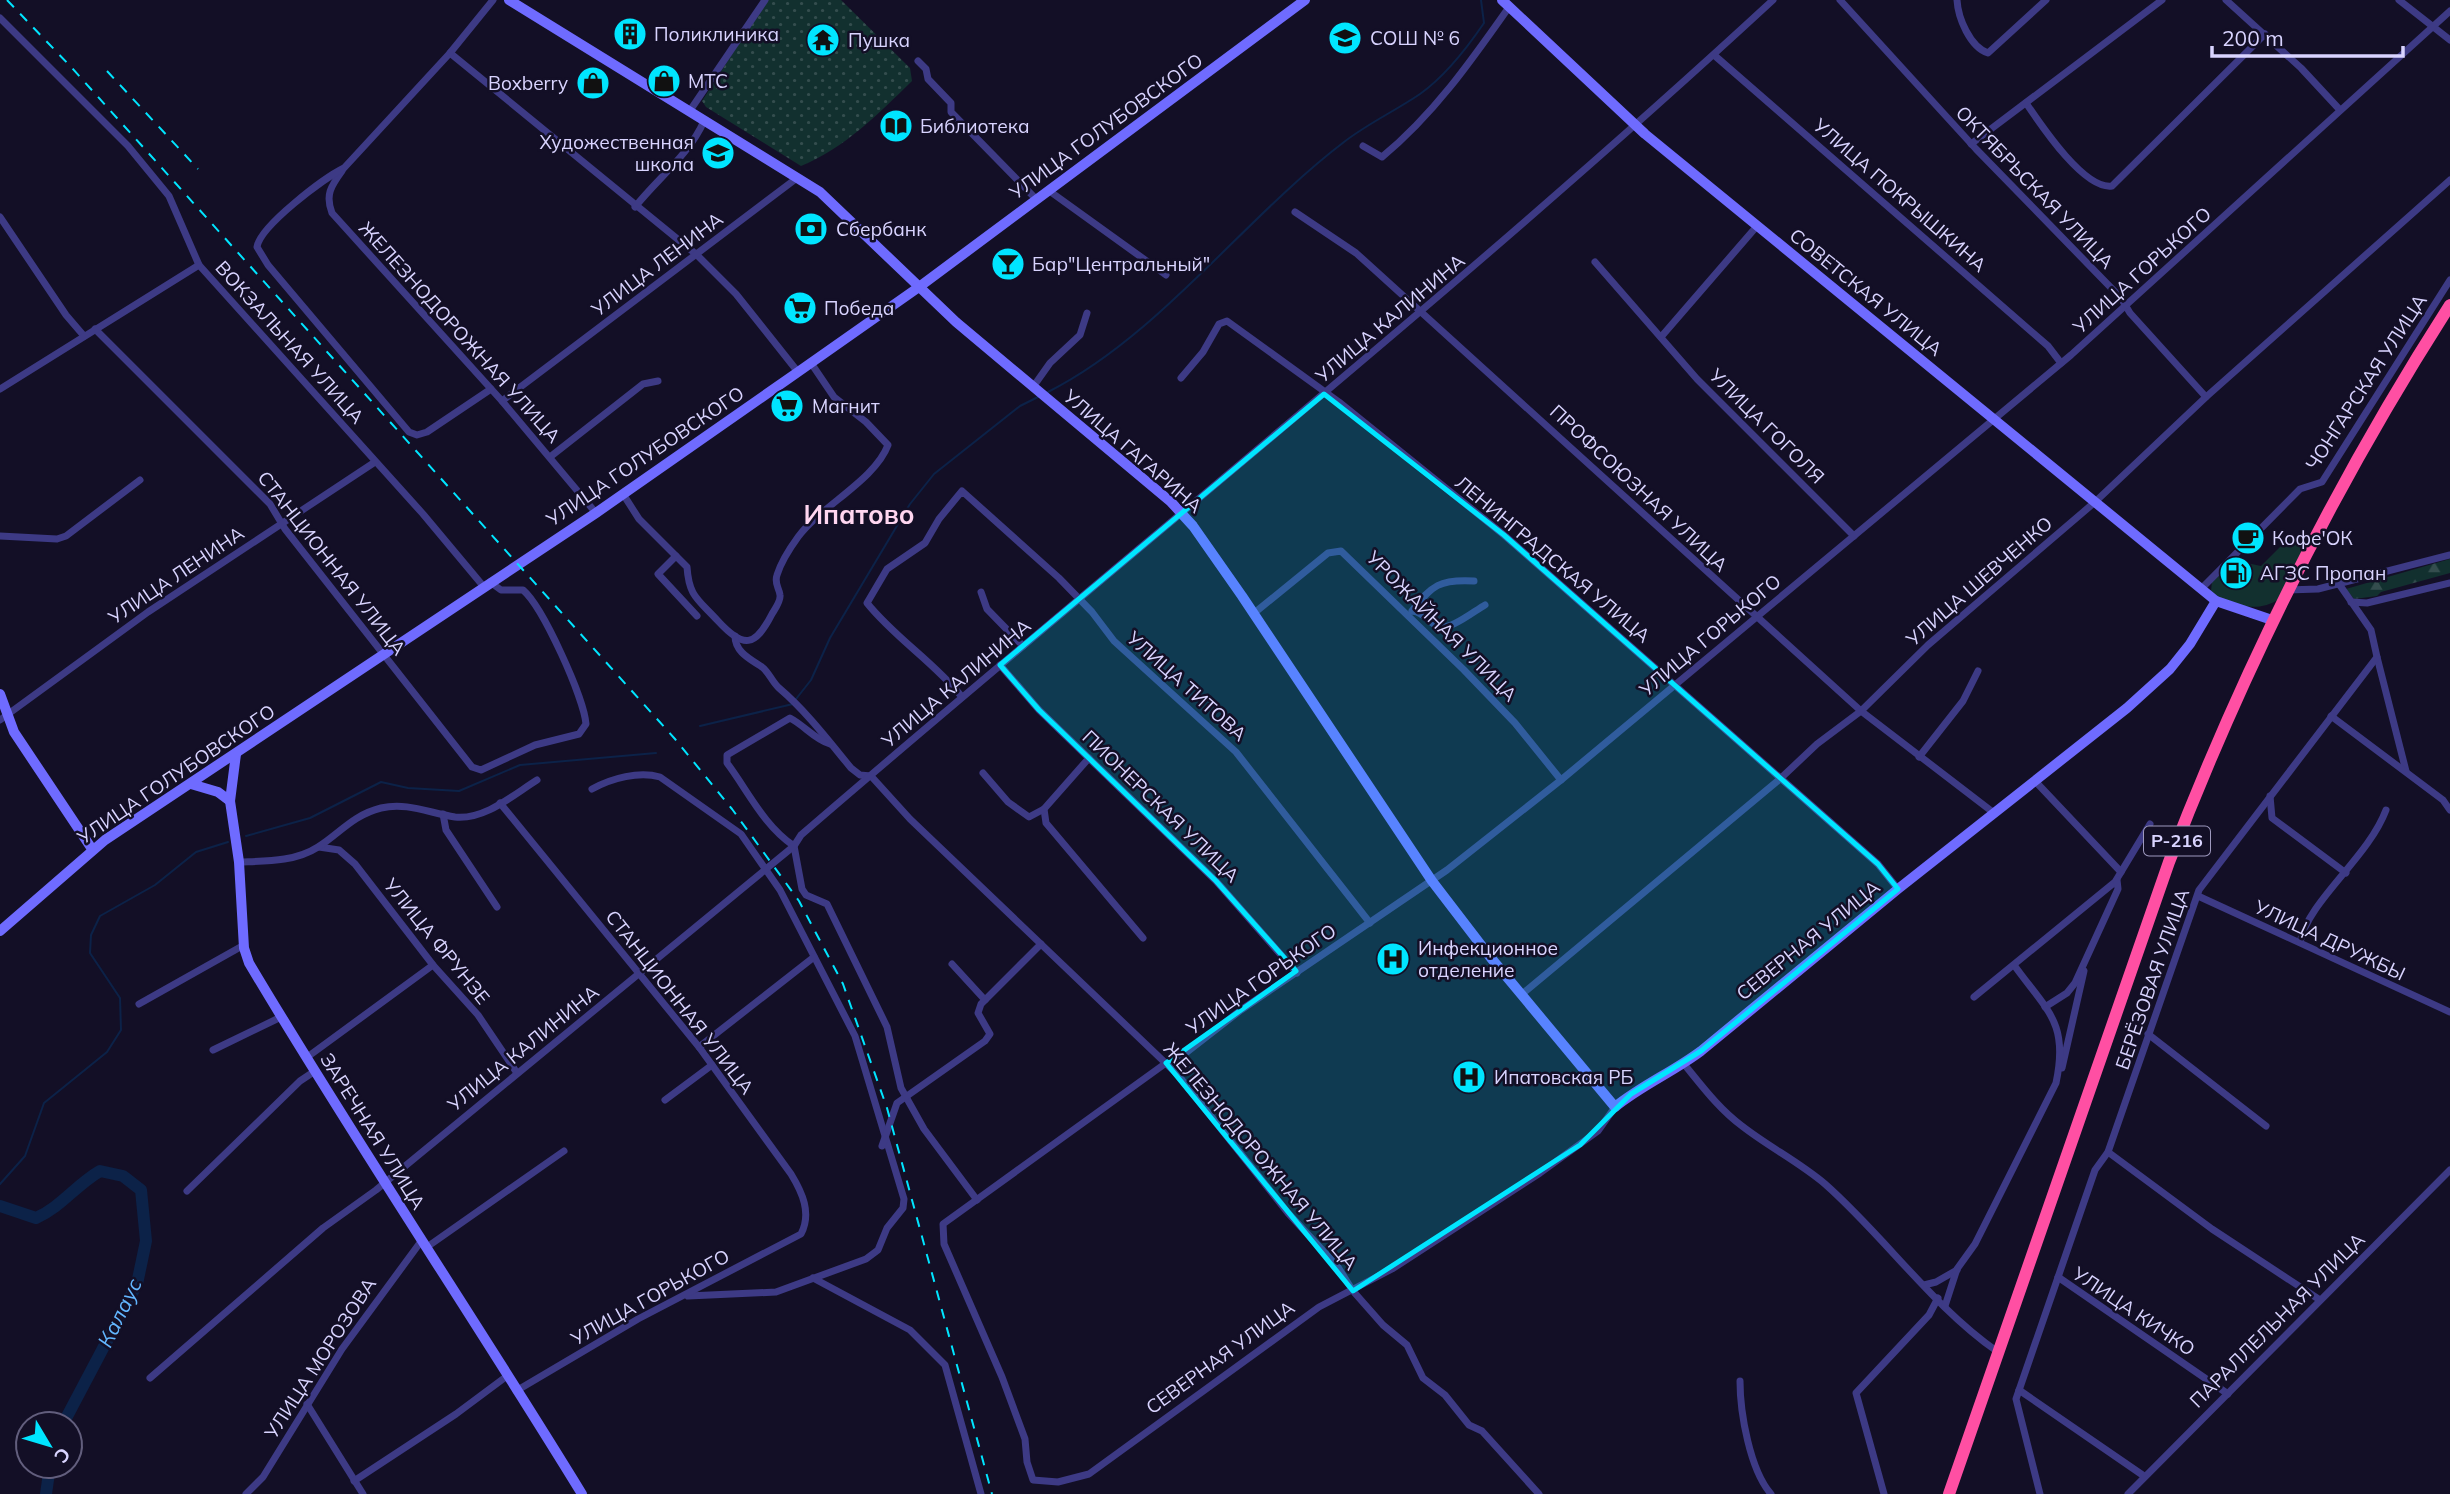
<svg xmlns="http://www.w3.org/2000/svg" width="2450" height="1494" font-family="Mulish,sans-serif">
<style>
.green{fill:#12302f}
.forest{fill:url(#forest-firs)}
.park{fill:url(#park-dots)}
.lines{fill:none;stroke-linecap:round;stroke-linejoin:round}
.stream{stroke:#0c2248;stroke-width:2}
.river{stroke:#0c2248;stroke-width:12}
.street{stroke:#3d3a85;stroke-width:7}
.secondary{stroke:#6f6bff;stroke-width:10}
.highway{stroke:#ff4fa3;stroke-width:12}
.rail{stroke:#00e5ff;stroke-width:2;stroke-dasharray:10 9;stroke-linecap:butt}
.marked{fill:#00e5ff;fill-opacity:0.2;stroke:#00e5ff;stroke-width:5;stroke-linejoin:round}
.labels{text-anchor:middle;stroke-width:5;stroke-linejoin:round;paint-order:stroke}
.shield{fill:#130f26;stroke:#9e99be;stroke-width:2}
.shield-label{font-size:18px;font-weight:bold;fill:#d9d4ff}
.poi-label{font-size:19px;fill:#d9d4ff;stroke:#130f26;text-anchor:start}
.street-label{font-size:19px;fill:#d9d4ff;stroke:#130f26}
.water-label{font-size:21px;font-style:italic;fill:#62b6ff;stroke:#130f26}
.district-label{font-size:26px;font-weight:bold;fill:#ffd6f0;stroke:#130f26}
</style>
<defs>
<pattern id="forest-firs" width="22" height="20" patternUnits="userSpaceOnUse" patternTransform="scale(1.75)"><rect width="22" height="20" fill="#12302f"/><path d="M5 1l3.5 6h-7zM16 11l3.5 6h-7z" fill="#344d4e"/></pattern>
<pattern id="park-dots" width="8" height="8" patternUnits="userSpaceOnUse" patternTransform="scale(1.75)"><rect width="8" height="8" fill="#12302f"/><path d="M2 2h.1M6 6h.1" fill="none" stroke="#344d4e" stroke-width="1.8" stroke-linecap="round"/></pattern>
</defs>
<rect width="100%" height="100%" fill="#130f26"/>
<path class="green" d="M2301,535L2306,538V543L2279,599C2260,613 2227,607 2211,591L2212,581L2233,560L2261,566L2289,538Z"/>
<polygon class="forest" points="2450,559 2450,573 2381,592 2377,596 2354,599 2346,589"/>
<path class="park" d="M767,0H841L910,68L912,81C878,114 845,148 801,166L706,107L702,101Z"/>
<g class="lines">
<g class="stream">
<path d="M1048,392C1159,336 1244,218 1344,142C1367,124 1395,111 1420,94C1444,77 1467,48 1484,23L1481,0"/>
<polyline points="796,699 811,680 830,638 910,504 934,474 1020,406 1040,396"/>
<polyline points="700,726 793,704"/>
<polyline points="246,836 310,818 381,782 408,788 459,791 520,765 656,753"/>
<polyline points="0,1184 25,1156 44,1103 107,1052 121,1030 120,998 90,953 91,935 100,916 155,885 196,852 228,842"/>
</g>
<g class="river">
<path d="M0,1206L36,1218C61,1207 76,1185 100,1171L123,1176L141,1190L146,1241L137,1284L63,1424"/>
<polyline points="46,1494 50,1466"/>
</g>
<g class="street">
<polyline points="1840,0 1976,149 2121,298 2130,313 2206,397"/>
<path d="M1957,0C1958,18 1970,47 1988,53L2046,0"/>
<polyline points="2226,0 2301,68 2340,110"/>
<polyline points="2399,0 2450,40"/>
<polyline points="0,18 128,146 169,196 199,265 423,514 484,587"/>
<polyline points="450,53 697,255 736,294 798,372"/>
<polyline points="1714,55 2048,346 2061,363"/>
<polyline points="918,61 926,69 928,79 951,103 951,112 1036,199"/>
<path d="M2026,103C2041,125 2084,190 2112,186L2265,34"/>
<polyline points="689,112 765,0"/>
<polyline points="1971,144 2162,0"/>
<path d="M1363,146L1382,157C1434,114 1471,61 1509,7"/>
<path d="M342,171C331,186 325,195 332,213L502,401L596,513"/>
<polyline points="1048,190 1166,275"/>
<path d="M635,207C658,178 689,155 704,121"/>
<polyline points="1295,212 1356,253 1861,711 1994,813"/>
<polyline points="0,217 66,315 84,336"/>
<polyline points="1595,262 1697,379 1854,536"/>
<path d="M95,329L270,504L285,529L472,767L481,770L535,745L579,734L586,724C584,698 543,607 523,590H501L490,582"/>
<polyline points="1661,337 1757,226"/>
<polyline points="1181,378 1203,352 1219,324 1227,321 1339,402 1504,535 1878,864 1898,889"/>
<polyline points="1033,387 1050,363 1080,335 1087,313"/>
<polyline points="0,389 199,265"/>
<path d="M491,389L427,432L417,435L409,432L268,265L257,247C260,226 324,178 344,168L450,53L493,0"/>
<polyline points="502,401 797,178"/>
<polyline points="550,457 643,384 658,381"/>
<path d="M623,494L639,519L687,567C689,597 698,599 718,621C744,649 755,647 772,614C775,609 781,601 780,595C779,587 774,584 777,575C781,562 790,548 798,537C821,506 875,480 888,445L866,422L834,397L811,363"/>
<polyline points="0,536 57,539 66,536 140,480"/>
<polyline points="676,556 658,574 697,616"/>
<polyline points="2202,588 2300,489 2322,482 2450,280"/>
<polyline points="2287,590 2318,589 2450,555"/>
<polyline points="981,592 987,609 1023,646"/>
<polyline points="2351,602 2367,603 2450,583"/>
<path d="M1412,611C1432,585 1440,579 1474,581"/>
<path d="M1413,611C1425,613 1428,622 1437,626C1449,632 1474,611 1485,605"/>
<polyline points="1253,614 1328,553 1341,551 1464,670 1515,723 1561,780"/>
<path d="M735,636C735,652 750,659 762,667C769,672 772,682 779,688C806,711 828,740 851,768L860,775L871,776L910,819L1178,1075L1288,1213L1338,1267L1353,1291L1383,1325L1407,1345L1423,1378L1445,1395L1469,1425L1482,1431L1539,1494"/>
<polyline points="2377,657 2406,771"/>
<polyline points="1000,665 1039,710 1216,881 1297,973"/>
<path d="M962,697C934,662 895,638 867,603L887,569L925,543L939,519L962,491L1059,578L1092,612L1114,641L1236,752L1370,923"/>
<polyline points="2331,716 2443,800 2450,810"/>
<polyline points="0,720 148,612 375,462"/>
<path d="M830,744C814,739 805,726 790,718L727,755V763C748,791 764,826 794,846L802,889L806,895L827,904L887,1027L901,1088L924,1129L977,1200"/>
<polyline points="1919,757 1963,701 1978,671"/>
<polyline points="1089,758 1044,809 1046,823 1143,938"/>
<polyline points="983,773 1008,802 1029,817 1044,809"/>
<polyline points="2035,781 2121,872"/>
<path d="M592,789C612,778 639,771 660,777L741,834L780,890L855,1036L904,1199L903,1208L887,1228L878,1250L866,1259L776,1292L688,1296"/>
<polyline points="2270,796 2272,818 2346,873"/>
<path d="M500,803L699,1047L791,1174C802,1192 812,1213 801,1234L638,1319L516,1391"/>
<polyline points="443,814 446,830 497,907"/>
<polyline points="319,847 339,850 355,864 433,965 478,1015 517,1073"/>
<path d="M239,862C265,861 295,862 318,847C340,833 353,815 381,808C407,802 429,813 455,817C485,820 513,795 537,780"/>
<polyline points="2198,896 2450,1012"/>
<path d="M2300,942C2309,900 2368,858 2386,810"/>
<polyline points="952,964 985,1000"/>
<polyline points="1521,995 1780,779 1817,744 1861,711 1928,645 2095,502 2206,397 2450,180"/>
<polyline points="1974,997 2115,882 2150,824"/>
<polyline points="139,1004 244,945"/>
<polyline points="2045,1007 2067,993 2075,983 2118,889 2117,880"/>
<polyline points="2148,1034 2266,1126"/>
<polyline points="699,1047 814,957"/>
<polyline points="213,1050 281,1017"/>
<polyline points="306,1058 433,965"/>
<path d="M1684,1064C1702,1086 1719,1109 1742,1126C1769,1147 1799,1162 1825,1184C1885,1237 1932,1306 1998,1352"/>
<polyline points="2062,1068 2084,971"/>
<polyline points="665,1100 712,1065"/>
<polyline points="1615,1107 1598,1131 1540,1173 1392,1269 1319,1307 1089,1474 1058,1482 1033,1480 1027,1462 1025,1439 1002,1377 944,1244 943,1224 1166,1063 1178,1059 1241,1010 1447,870 1561,780 2071,355 2450,11"/>
<polyline points="882,1146 897,1103 985,1041 990,1034 978,1013 981,1004 1041,944"/>
<polyline points="2108,1152 2212,1229 2320,1300"/>
<polyline points="187,1191 300,1081 315,1071"/>
<polyline points="427,1247 564,1151"/>
<polyline points="2058,1277 2228,1394"/>
<polyline points="813,1278 910,1330 945,1365 981,1494"/>
<polyline points="1924,1285 1936,1282 1957,1270"/>
<path d="M1945,1306L1957,1269L1975,1244L2056,1083C2069,1022 2047,1011 2014,965"/>
<path d="M150,1378L323,1228L376,1190L794,846L801,835C1124,556 1459,290 1773,0"/>
<path d="M1740,1381C1740,1413 1750,1470 1771,1494"/>
<polyline points="2019,1390 2144,1476"/>
<polyline points="307,1404 363,1494"/>
<polyline points="354,1481 456,1414 507,1376"/>
<polyline points="246,1494 263,1477 342,1349 422,1240"/>
<polyline points="1884,1494 1856,1393 1929,1315 1938,1298"/>
<polyline points="2040,1494 2016,1399 2095,1170 2108,1152 2199,890 2377,657 2371,630 2339,584"/>
<polyline points="2128,1494 2450,1170"/>
</g>
<g class="secondary">
<path d="M509,0L820,192L956,322L1171,502L1193,526L1242,596L1432,881L1491,958L1615,1107C1642,1085 1673,1072 1701,1051L1898,889L2127,708L2170,669L2190,644L2216,601"/>
<polyline points="1502,0 1645,134 2216,601 2272,620"/>
<polyline points="0,694 14,732 92,849"/>
<path d="M236,754L230,801L239,862L244,948L249,963C356,1143 473,1316 582,1494"/>
<polyline points="191,784 218,792 230,801"/>
<polyline points="0,931 105,840 596,513 798,372 919,287 1305,0"/>
</g>
<path class="highway" d="M1949,1494L2169,862C2244,667 2337,481 2450,305"/>
<g class="rail">
<polyline points="7,0 72,68 675,739 732,809 799,901 843,984 887,1108 992,1494"/>
<polyline points="107,71 198,169"/>
</g>
</g>
<path class="marked" d="M1324,394L1504,535L1878,864L1898,889L1701,1051L1631,1094L1580,1145L1353,1291L1166,1063L1296,971L1216,881L1039,710L1000,665Z"/>
<defs>
<symbol id="building-disc" viewBox="-11 -11 22 22"><circle r="9.5" fill="#00e5ff" stroke="#130f26"/><path d="M-4-6H4V6H1V3H-1V6H-4ZM-2.5-4.3h1.7v1.8h-1.7ZM.8-4.3h1.7v1.8H.8ZM-2.5-1h1.7V.8h-1.7ZM.8-1h1.7V.8H.8Z" fill="#111"/></symbol>
<symbol id="school-disc" viewBox="-11 -11 22 22"><circle r="9.5" fill="#00e5ff" stroke="#130f26"/><path d="M0-5L7-2L0 1L-7-2ZM-4 1L0 2.5L4 1V4Q0 6-4 4Z" fill="#111"/></symbol>
<symbol id="temple-disc" viewBox="-11 -11 22 22"><circle r="9.5" fill="#00e5ff" stroke="#130f26"/><path d="M0-6L5-2H3V0L6.5 2.5H4V6H1.5V3h-3V6H-4V2.5H-6.5L-3 0V-2H-5Z" fill="#111"/></symbol>
<symbol id="shop-disc" viewBox="-11 -11 22 22"><circle r="9.5" fill="#00e5ff" stroke="#130f26"/><path d="M-5-2.5h2.3a2.7 3.5 0 0 1 5.4 0H5L5.5 6h-11ZM-1.5-2.5h3a1.5 2.3 0 0 0-3 0Z" fill="#111"/></symbol>
<symbol id="library-disc" viewBox="-11 -11 22 22"><circle r="9.5" fill="#00e5ff" stroke="#130f26"/><path d="M-6-4Q-3-5.5-.7-3.5V5Q-3 3-6 4ZM6-4Q3-5.5 .7-3.5V5Q3 3 6 4Z" fill="#111"/></symbol>
<symbol id="bank-disc" viewBox="-11 -11 22 22"><circle r="9.5" fill="#00e5ff" stroke="#130f26"/><path d="M-6-4H6V4H-6ZM0-2.3a2.3 2.3 0 1 0 0 4.6a2.3 2.3 0 1 0 0-4.6Z" fill="#111"/></symbol>
<symbol id="bar-disc" viewBox="-11 -11 22 22"><circle r="9.5" fill="#00e5ff" stroke="#130f26"/><path d="M-6-5H6L.8 .8V4.5H3.5V6h-7V4.5H-.8V.8Z" fill="#111"/></symbol>
<symbol id="supermarket-disc" viewBox="-11 -11 22 22"><circle r="9.5" fill="#00e5ff" stroke="#130f26"/><path d="M-6-5.5h2.5l.6 2H6L4.5 2H-2.5L-4.4-4H-6ZM-1.5 3.2a1.3 1.3 0 1 0 .1 0ZM3 3.2a1.3 1.3 0 1 0 .1 0Z" fill="#111"/></symbol>
<symbol id="cafe-disc" viewBox="-11 -11 22 22"><circle r="9.5" fill="#00e5ff" stroke="#130f26"/><path d="M-5.5-4.5H6V0H3Q3 3.5 0 3.5H-2.5Q-5.5 3.5-5.5 0ZM3-3.2v2h1.7v-2ZM-6 4.5H4V6H-6Z" fill="#111"/></symbol>
<symbol id="fuel-disc" viewBox="-11 -11 22 22"><circle r="9.5" fill="#00e5ff" stroke="#130f26"/><path d="M-5.5-6h7V0h2V4h1.3V-2.5L3-4.5l.8-.8L6-3V5H2.5V1h-1V6h-7ZM-4.2-4.7v3.2H.2V-4.7Z" fill="#111"/></symbol>
<symbol id="hospital-disc" viewBox="-11 -11 22 22"><circle r="9.5" fill="#00e5ff" stroke="#130f26"/><path d="M-5-5h3v3.5h4V-5h3V5h-3V1.5h-4V5h-3Z" fill="#111"/></symbol>
</defs>
<g fill-rule="evenodd">
<use href="#building-disc" x="611" y="15" width="38" height="38"/>
<use href="#school-disc" x="1326" y="19" width="38" height="38"/>
<use href="#temple-disc" x="804" y="21" width="38" height="38"/>
<use href="#shop-disc" x="645" y="62" width="38" height="38"/>
<use href="#shop-disc" x="574" y="64" width="38" height="38"/>
<use href="#library-disc" x="877" y="107" width="38" height="38"/>
<use href="#school-disc" x="699" y="134" width="38" height="38"/>
<use href="#bank-disc" x="792" y="210" width="38" height="38"/>
<use href="#bar-disc" x="989" y="245" width="38" height="38"/>
<use href="#supermarket-disc" x="781" y="289" width="38" height="38"/>
<use href="#supermarket-disc" x="768" y="387" width="38" height="38"/>
<use href="#cafe-disc" x="2229" y="519" width="38" height="38"/>
<use href="#fuel-disc" x="2217" y="554" width="38" height="38"/>
<use href="#hospital-disc" x="1374" y="940" width="38" height="38"/>
<use href="#hospital-disc" x="1450" y="1058" width="38" height="38"/>
</g>
<g class="labels">
<rect class="shield" x="2144" y="826.5" width="66" height="29" rx="5"/>
<g class="shield-label">
<text x="2177" y="847">Р-216</text>
</g>
<g class="poi-label">
<text x="654" y="41">Поликлиника</text>
<text x="1370" y="45">СОШ № 6</text>
<text x="848" y="47">Пушка</text>
<text x="688" y="88">МТС</text>
<text x="568" y="90" text-anchor="end">Boxberry</text>
<text x="920" y="133">Библиотека</text>
<text x="694" y="149" text-anchor="end">Художественная<tspan x="694" dy="22">школа</tspan></text>
<text x="836" y="236">Сбербанк</text>
<text x="1032" y="271">Бар"Центральный"</text>
<text x="824" y="315">Победа</text>
<text x="812" y="413">Магнит</text>
<text x="2272" y="545">Кофе'ОК</text>
<text x="2260" y="580">АГЗС Пропан</text>
<text x="1418" y="955">Инфекционное<tspan x="1418" dy="22">отделение</tspan></text>
<text x="1494" y="1084">Ипатовская РБ</text>
</g>
<g class="street-label">
<text transform="translate(1106 126) rotate(-36)" y="7">УЛИЦА ГОЛУБОВСКОГО</text>
<text transform="translate(2035 187) rotate(46)" y="7">ОКТЯБРЬСКАЯ УЛИЦА</text>
<text transform="translate(1900 195) rotate(41)" y="7">УЛИЦА ПОКРЫШКИНА</text>
<text transform="translate(657 264) rotate(-37)" y="7">УЛИЦА ЛЕНИНА</text>
<text transform="translate(2142 270) rotate(-42)" y="7">УЛИЦА ГОРЬКОГО</text>
<text transform="translate(1866 292) rotate(39)" y="7">СОВЕТСКАЯ УЛИЦА</text>
<text transform="translate(1390 318) rotate(-40)" y="7">УЛИЦА КАЛИНИНА</text>
<text transform="translate(460 332) rotate(48)" y="7">ЖЕЛЕЗНОДОРОЖНАЯ УЛИЦА</text>
<text transform="translate(290 342) rotate(48)" y="7">ВОКЗАЛЬНАЯ УЛИЦА</text>
<text transform="translate(2366 382) rotate(-57)" y="7">ЧОНГАРСКАЯ УЛИЦА</text>
<text transform="translate(1767 426) rotate(45)" y="7">УЛИЦА ГОГОЛЯ</text>
<text transform="translate(1133 451) rotate(41)" y="7">УЛИЦА ГАГАРИНА</text>
<text transform="translate(645 456) rotate(-34)" y="7">УЛИЦА ГОЛУБОВСКОГО</text>
<text transform="translate(1639 488) rotate(43)" y="7">ПРОФСОЮЗНАЯ УЛИЦА</text>
<text transform="translate(1553 559) rotate(40)" y="7">ЛЕНИНГРАДСКАЯ УЛИЦА</text>
<text transform="translate(332 563) rotate(52)" y="7">СТАНЦИОННАЯ УЛИЦА</text>
<text transform="translate(176 575) rotate(-34)" y="7">УЛИЦА ЛЕНИНА</text>
<text transform="translate(1979 581) rotate(-41)" y="7">УЛИЦА ШЕВЧЕНКО</text>
<text transform="translate(1442 626) rotate(45)" y="7">УРОЖАЙНАЯ УЛИЦА</text>
<text transform="translate(1710 635) rotate(-40)" y="7">УЛИЦА ГОРЬКОГО</text>
<text transform="translate(956 683) rotate(-40)" y="7">УЛИЦА КАЛИНИНА</text>
<text transform="translate(1187 686) rotate(42)" y="7">УЛИЦА ТИТОВА</text>
<text transform="translate(176 774) rotate(-34)" y="7">УЛИЦА ГОЛУБОВСКОГО</text>
<text transform="translate(1161 806) rotate(44)" y="7">ПИОНЕРСКАЯ УЛИЦА</text>
<text transform="translate(1808 940) rotate(-39)" y="7">СЕВЕРНАЯ УЛИЦА</text>
<text transform="translate(2330 940) rotate(25)" y="7">УЛИЦА ДРУЖБЫ</text>
<text transform="translate(437 941) rotate(51)" y="7">УЛИЦА ФРУНЗЕ</text>
<text transform="translate(1261 979) rotate(-35)" y="7">УЛИЦА ГОРЬКОГО</text>
<text transform="translate(2152 979) rotate(-71)" y="7">БЕРЁЗОВАЯ УЛИЦА</text>
<text transform="translate(680 1002) rotate(52)" y="7">СТАНЦИОННАЯ УЛИЦА</text>
<text transform="translate(523 1048) rotate(-39)" y="7">УЛИЦА КАЛИНИНА</text>
<text transform="translate(373 1131) rotate(58)" y="7">ЗАРЕЧНАЯ УЛИЦА</text>
<text transform="translate(1261 1156) rotate(50)" y="7">ЖЕЛЕЗНОДОРОЖНАЯ УЛИЦА</text>
<text transform="translate(650 1297) rotate(-29)" y="7">УЛИЦА ГОРЬКОГО</text>
<text transform="translate(2134 1311) rotate(34)" y="7">УЛИЦА КИЧКО</text>
<text transform="translate(2277 1320) rotate(-45)" y="7">ПАРАЛЛЕЛЬНАЯ УЛИЦА</text>
<text transform="translate(1220 1357) rotate(-36)" y="7">СЕВЕРНАЯ УЛИЦА</text>
<text transform="translate(320 1358) rotate(-57)" y="7">УЛИЦА МОРОЗОВА</text>
</g>
<g class="water-label">
<text transform="translate(120 1313) rotate(-64)" y="7">Калаус</text>
</g>
<g class="district-label">
<text x="859" y="524">Ипатово</text>
</g>
</g>
<g transform="translate(49 1445) rotate(128)"><circle r="33" fill="#130f26" stroke="#625e7d" stroke-width="2"/>
<path d="M0-5L12 26L0 18L-12 26Z" fill="#00e5ff"/>
<text y="-10" font-size="19" font-weight="bold" text-anchor="middle" fill="#d9d4ff">С</text>
</g>
<path d="M2212 46v10h191v-10" fill="none" stroke="#d9d4ff" stroke-width="3.5"/>
<text x="2222" y="46" font-size="21" fill="#d9d4ff" stroke="#130f26" stroke-width="5" paint-order="stroke">200 m</text>
</svg>
